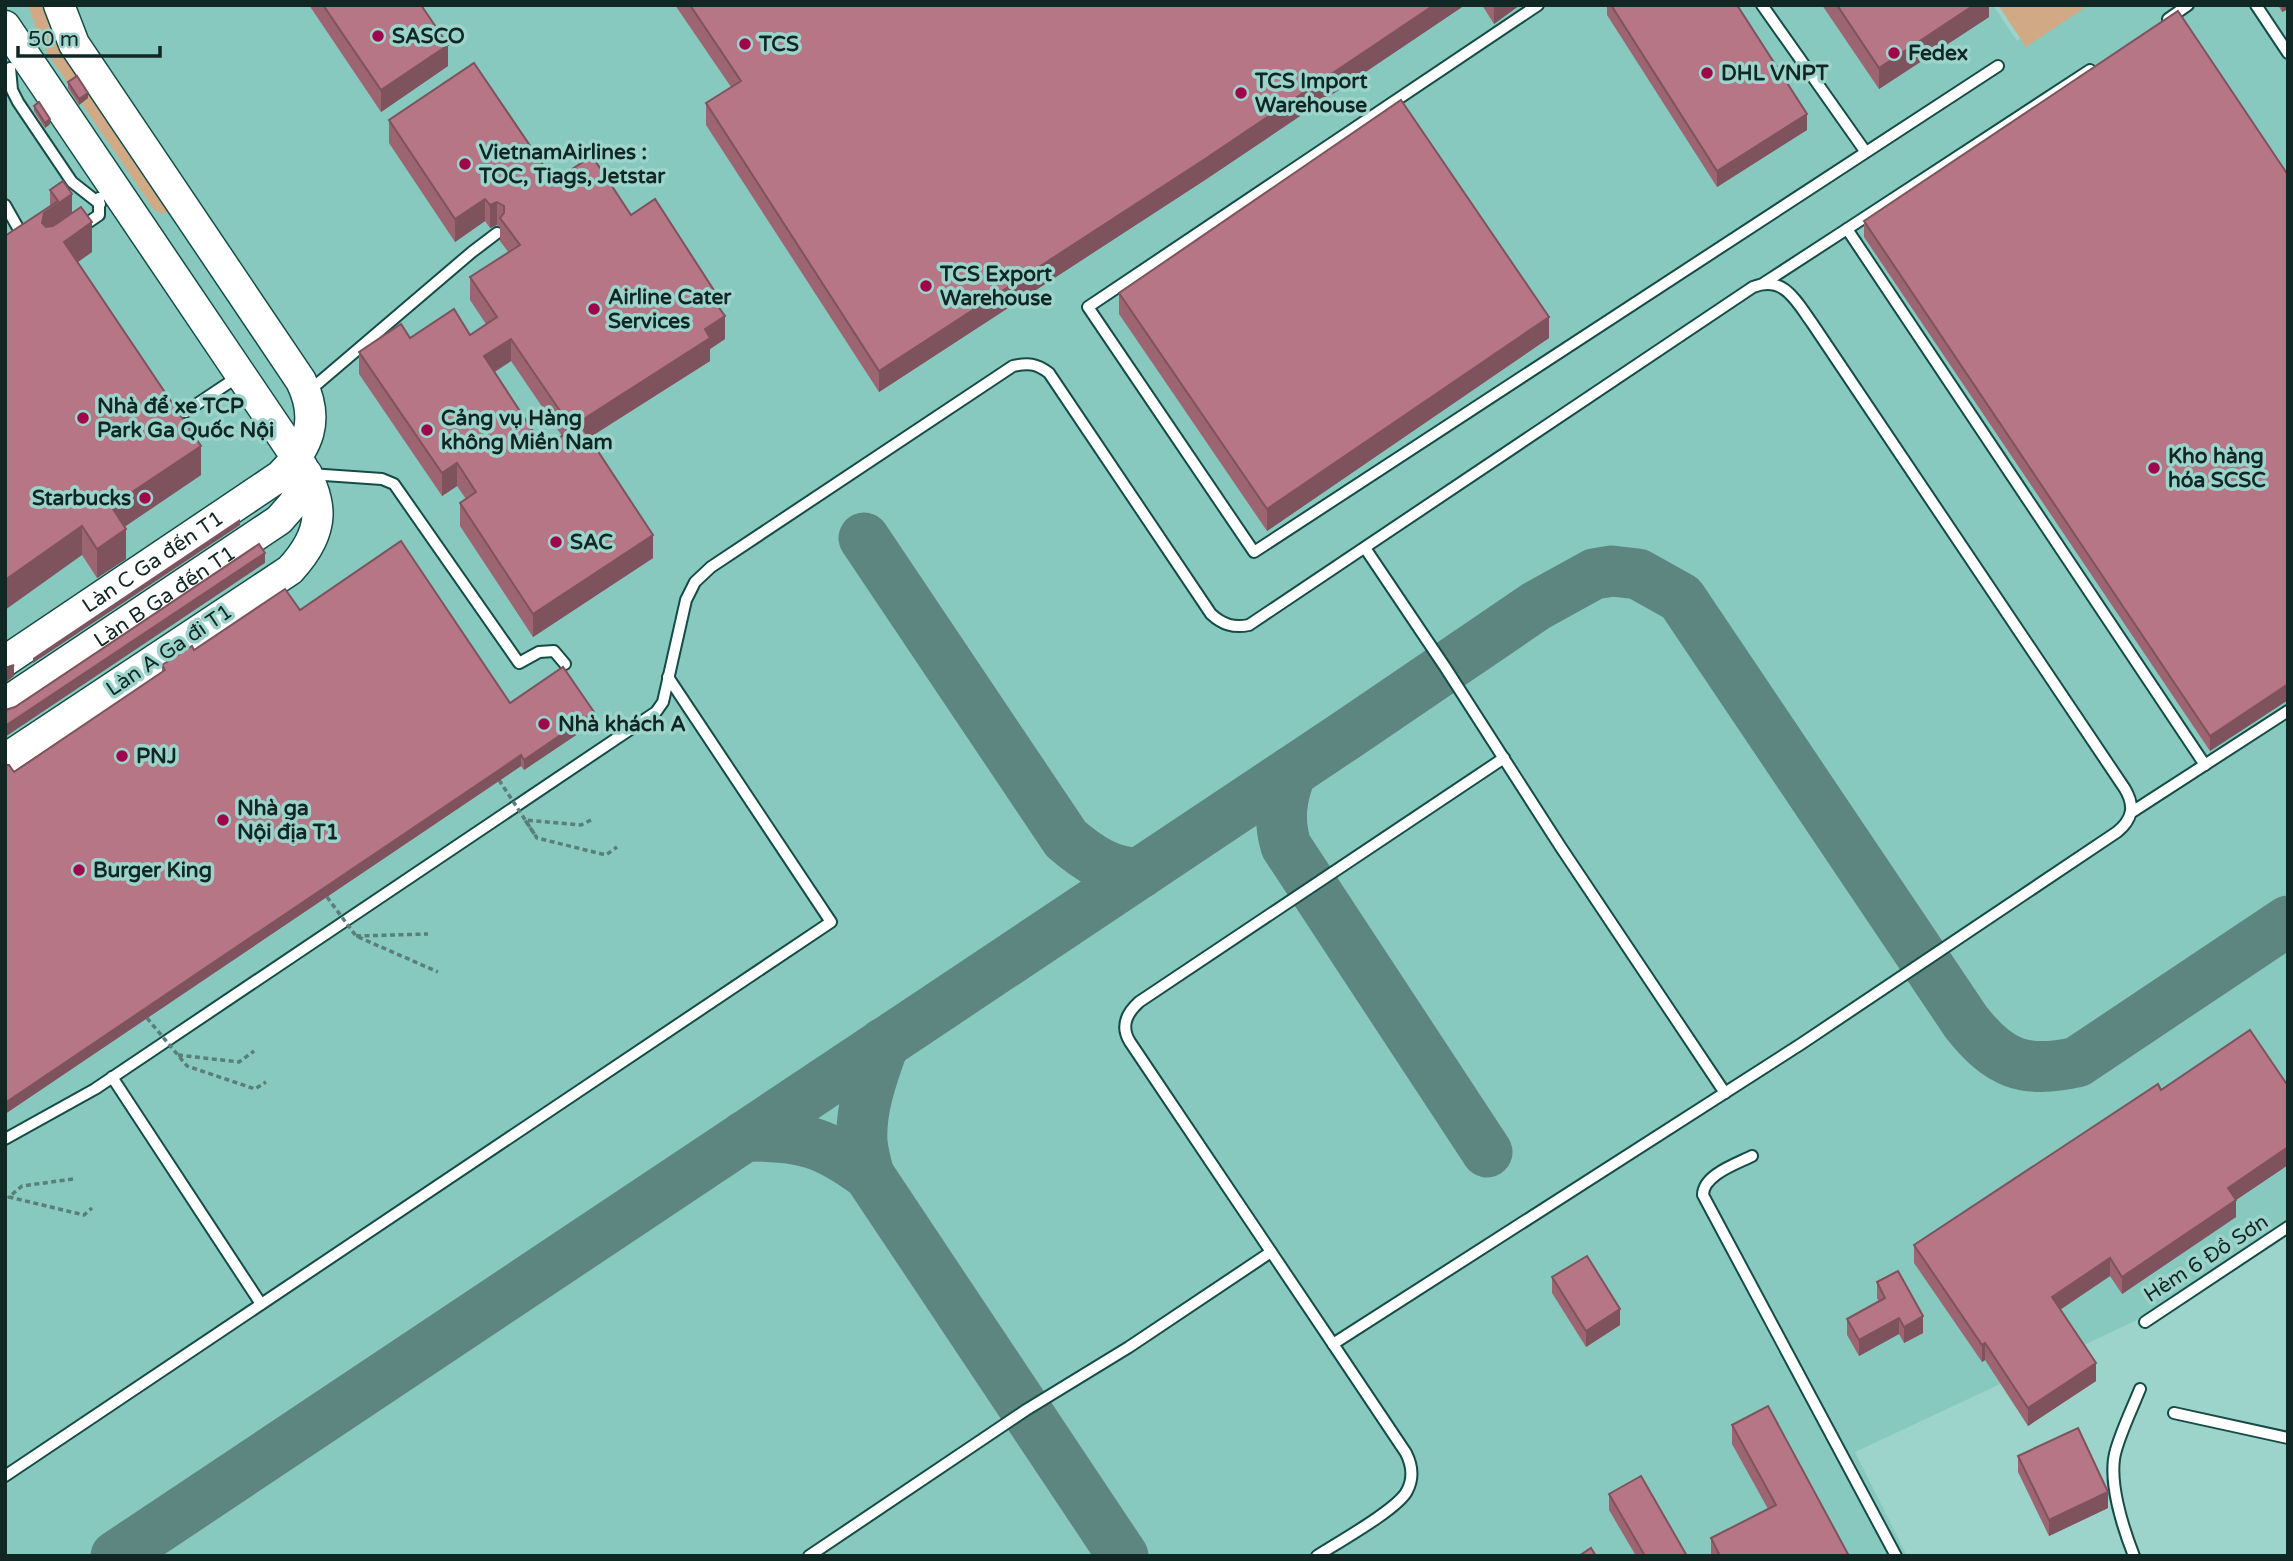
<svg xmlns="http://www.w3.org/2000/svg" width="2293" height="1561" font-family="'Varela Round',sans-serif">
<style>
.built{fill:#88c9bf}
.green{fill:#d1aa85}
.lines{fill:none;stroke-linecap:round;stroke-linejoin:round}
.taxiway{stroke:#5e8680;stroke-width:51}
.lane-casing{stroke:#154c46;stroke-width:14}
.secondary-casing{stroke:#154c46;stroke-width:33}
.path{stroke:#587f78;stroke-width:3.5;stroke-dasharray:5 3.5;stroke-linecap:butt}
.lane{stroke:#fff;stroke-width:10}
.secondary{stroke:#fff;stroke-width:30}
.path-bridge{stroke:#587f78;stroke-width:3.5;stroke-dasharray:5 3.5;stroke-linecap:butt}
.wall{fill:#9d6572;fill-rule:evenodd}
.shaded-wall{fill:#7f535d}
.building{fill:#b67685;stroke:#7f535d;stroke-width:2}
.poi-dot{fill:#a0074b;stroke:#9cd3ca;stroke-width:2.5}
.labels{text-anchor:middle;stroke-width:7;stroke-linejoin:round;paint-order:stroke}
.poi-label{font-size:21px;font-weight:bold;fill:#112724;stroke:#9cd3ca;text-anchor:start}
.street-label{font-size:21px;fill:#112724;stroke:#9cd3ca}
</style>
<rect width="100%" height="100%" fill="#9cd3ca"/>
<polygon class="built" points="5,5 1993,5 2017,41 2063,5 2288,5 2288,1220 2137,1320 1855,1452 1907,1556 5,1556"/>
<g class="green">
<polygon points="28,5 48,5 169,210 164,214 155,211 52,60 40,40"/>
<polygon points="1998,5 2089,5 2026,47"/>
</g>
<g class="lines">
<g class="taxiway">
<path d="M864,538L1066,839C1088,858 1110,873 1140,873"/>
<path d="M1291,772C1281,798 1278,819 1286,846L1487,1152"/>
<path d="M745,1136C801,1136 824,1141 869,1175L1123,1556"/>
<path d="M869,1175C866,1164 863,1152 862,1142C860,1108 873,1074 884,1043"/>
<path d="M116,1556L1351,732L1536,606L1594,574L1612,571L1638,574L1681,598L1966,1022C1999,1064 2024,1074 2077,1062L2288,921"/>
</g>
<defs>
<g id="lane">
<polyline points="1538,5 1088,307 1254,552 1998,66"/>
<polyline points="1762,5 1865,151"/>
<polyline points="2256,5 2288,53"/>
<polyline points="2168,19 2188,5"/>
<polyline points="10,68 12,90 18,102 72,182 100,204"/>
<polyline points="2090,70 1847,229 2205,765"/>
<polyline points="5,205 22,235 17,244 5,252"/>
<polyline points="80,228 99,215 99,198"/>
<polyline points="1764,283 1847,229"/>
<polyline points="309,391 472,252 497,233"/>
<polyline points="166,406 172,412 185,412 239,376"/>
<polyline points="310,474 382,479 394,484 519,663 539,652 554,651 565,664"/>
<polyline points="1365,548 1445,667 1560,846 1725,1093"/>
<polyline points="2132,812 2288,711"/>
<polyline points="112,1077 261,1304"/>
<path d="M5,1139L95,1089L656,712L663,702L686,600L695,582L711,567L1013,366C1028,363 1036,363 1049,373L1211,614C1223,625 1234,628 1249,625L1753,287C1784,275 1796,301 1812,323L2125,789C2135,806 2133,819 2117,832L1801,1044L1333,1344L1406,1453C1412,1465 1414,1478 1407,1491C1398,1509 1337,1543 1317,1556"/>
<path d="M1752,1156C1736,1164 1703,1175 1703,1195L1896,1556"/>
<polyline points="2145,1322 2288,1227"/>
<path d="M1333,1344L1130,1042C1120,1026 1127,1013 1139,1002L1504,758"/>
<polyline points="2174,1413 2288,1438"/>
<polyline points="5,1476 831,922 668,677"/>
<polyline points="809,1556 1026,1410 1129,1347 1271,1252"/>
<path d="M2134,1556C2123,1528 2107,1479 2116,1450C2122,1429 2132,1409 2140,1389"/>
</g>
<g id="secondary">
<path d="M5,26L297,458C325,502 326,531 290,570L5,759"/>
<path id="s1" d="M5,661L280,476C309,447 320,420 301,381L74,44L59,5"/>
<path id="s2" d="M5,703L279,520L294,503L307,474"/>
</g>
</defs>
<use href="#lane" class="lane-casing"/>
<use href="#secondary" class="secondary-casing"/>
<g class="path">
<polyline points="591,820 581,825 525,820 537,838 606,855 617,847"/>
<polyline points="356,936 428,934"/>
<polyline points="178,1055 239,1062 254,1051"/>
<polyline points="73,1179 22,1186 9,1197 84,1215 92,1208"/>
</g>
<use href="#lane" class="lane"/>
<use href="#secondary" class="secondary"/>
<g class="path-bridge">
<polyline points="499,780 537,838"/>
<polyline points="327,897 356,936 438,972"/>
<polyline points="147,1018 187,1066 255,1089 266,1082"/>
</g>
</g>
<g class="wall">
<polygon points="309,5 421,5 448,66 381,112"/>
<polygon points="675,5 1465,5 1205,180 879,392 706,125 706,103 731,87"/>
<polygon points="1482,5 1520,5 1494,24"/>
<polygon points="1607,5 1737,5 1807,130 1717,187 1607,15"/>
<polygon points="1822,5 1989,5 1989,17 1879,89"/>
<polygon points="2278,5 2288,5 2288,9 2282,12"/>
<polygon points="68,82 88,98 79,105 68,88"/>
<polygon points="34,106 50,124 45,128 34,111"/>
<path d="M389,120L554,181L631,215L717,305L725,339L710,349V361L589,438L653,558L533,637L460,526V503L466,499L457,486L442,496L359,374V352L410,338L470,335L486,324L470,300V277L509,253L500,241V227L497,225L490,228L485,221L455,242L389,143ZM511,361L562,436L544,448L495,372Z"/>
<polygon points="2288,175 2288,700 2210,751 1864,237 1864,221"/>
<polygon points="50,190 72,213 92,252 77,262 201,475 124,527 126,559 97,578 82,555 50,206"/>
<polygon points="1119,293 1549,338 1267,531 1119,314"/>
<polygon points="300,610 510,703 594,723 524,770 521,766 5,1114 5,765 14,772 162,672 162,665 194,650"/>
<polygon points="2288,1086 2288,1165 2236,1200 2236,1217 2122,1294 2110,1276 2060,1310 2096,1381 2028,1426 1985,1360 1982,1362 1914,1263 1914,1245 2161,1090"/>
<polygon points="1552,1277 1620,1325 1586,1347 1552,1293"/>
<polygon points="1877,1282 1923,1333 1904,1343 1899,1334 1859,1356 1847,1335 1847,1319 1879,1302 1877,1298"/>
<polygon points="1732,1425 1849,1556 1711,1556 1711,1538 1768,1509 1732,1444"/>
<polygon points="2018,1456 2108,1508 2049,1536 2018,1472"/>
<polygon points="1609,1494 1687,1556 1636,1556 1609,1510"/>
</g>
<g class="shaded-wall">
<polygon points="1434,5 1465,5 1205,180 879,392 879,371"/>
<polygon points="1494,5 1520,5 1494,24"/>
<polygon points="1974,5 1989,5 1989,17 1879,89 1879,68"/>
<polygon points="2282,5 2288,5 2288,9 2282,12"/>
<polygon points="448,45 448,66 381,112 381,90"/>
<polygon points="88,93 88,98 79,105 79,99"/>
<polygon points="1807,114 1807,130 1717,187 1717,171"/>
<polygon points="50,119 50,124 45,128 45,123"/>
<polygon points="72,194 72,224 42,253 42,223 44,213"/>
<polygon points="485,199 485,221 455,242 455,219"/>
<polygon points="497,202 497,225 490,228 490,205"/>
<polygon points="92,222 92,252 64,272 64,242"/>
<polygon points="717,295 717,318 712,298"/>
<polygon points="725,316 725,339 710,349 710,361 571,449 571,427"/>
<polygon points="1549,317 1549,338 1267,531 1267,509"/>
<polygon points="511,339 511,361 484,378 484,356"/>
<polygon points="201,446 201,475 111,536 111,506"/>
<polygon points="457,463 457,486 442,496 442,473"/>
<polygon points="240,519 240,525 33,663 33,658"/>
<polygon points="82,526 82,555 5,610 5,580"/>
<polygon points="126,529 126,559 97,578 97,549"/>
<polygon points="653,535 653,558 533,637 533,614"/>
<polygon points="265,553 265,563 5,737 5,726"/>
<polygon points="14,665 14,676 5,683 5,672"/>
<polygon points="2288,684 2288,700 2210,751 2210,736"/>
<polygon points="594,712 594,723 524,770 524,760"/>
<polygon points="521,755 521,766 5,1114 5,1103"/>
<polygon points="2288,1147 2288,1165 2236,1200 2236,1217 2122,1294 2122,1277 2228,1188"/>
<polygon points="2110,1258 2110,1276 2052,1315 2052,1297"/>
<polygon points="1620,1309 1620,1325 1586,1347 1586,1331"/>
<polygon points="1923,1316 1923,1333 1904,1343 1904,1327"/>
<polygon points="1899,1318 1899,1334 1859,1356 1859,1340"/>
<polygon points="1985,1343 1985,1360 1982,1362 1982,1345"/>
<polygon points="2096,1363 2096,1381 2028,1426 2028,1408"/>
<polygon points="2108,1492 2108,1508 2049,1536 2049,1520"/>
</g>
<g class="building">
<polygon points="323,5 421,5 448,45 381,90"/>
<polygon points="690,5 1434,5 1205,159 879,371 706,103 741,81"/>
<polygon points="1611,5 1737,5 1807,114 1717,171"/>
<polygon points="1837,5 1974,5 1879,68"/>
<polygon points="2178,11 2288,175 2288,684 2210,736 1864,221"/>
<polygon points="474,63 554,181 592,156 631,215 655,199 717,295 712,298 725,316 705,329 710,338 571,427 511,339 484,356 544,448 580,424 653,535 533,614 460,503 476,492 457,463 442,473 359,352 401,324 410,338 454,309 470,335 497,317 470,277 520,245 500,218 504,213 504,206 497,202 490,205 485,199 455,219 389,120"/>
<polygon points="77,76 88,93 79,99 68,82"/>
<polygon points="1401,100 1549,317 1267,509 1119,293"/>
<polygon points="39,102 50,119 45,123 34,106"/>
<polygon points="63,181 72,194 44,213 42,223 46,227 53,226 81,207 92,222 64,242 201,446 111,506 126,529 97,549 82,526 5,580 5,236 58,201 50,190"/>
<polygon points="401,541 510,703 563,667 594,712 524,760 521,755 499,770 5,1103 5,765 9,765 14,772 165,670 162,665 192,646 194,650 285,589 300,610"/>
<polygon points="259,544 265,553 5,726 5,710 15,707"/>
<polygon points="14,665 5,672 5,668"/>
<polygon points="2250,1030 2288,1086 2288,1147 2228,1188 2236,1200 2122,1277 2110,1258 2052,1297 2096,1363 2028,1408 1985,1343 1982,1345 1914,1245 2158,1084 2161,1090"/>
<polygon points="1587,1256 1620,1309 1586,1331 1552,1277"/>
<polygon points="1898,1271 1923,1316 1904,1327 1899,1318 1859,1340 1847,1319 1885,1298 1877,1282"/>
<polygon points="1768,1406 1849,1556 1720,1556 1711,1538 1776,1505 1732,1425"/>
<polygon points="2078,1428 2108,1492 2049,1520 2018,1456"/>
<polygon points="1641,1476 1687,1556 1645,1556 1609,1494"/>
<polygon points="1591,1548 1596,1556 1579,1556"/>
</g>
<g class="poi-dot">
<circle cx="378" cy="36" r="7"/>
<circle cx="745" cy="44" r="7"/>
<circle cx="1894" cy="53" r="7"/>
<circle cx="1707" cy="73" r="7"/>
<circle cx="1241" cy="93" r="7"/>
<circle cx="465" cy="164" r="7"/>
<circle cx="926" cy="286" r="7"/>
<circle cx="594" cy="309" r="7"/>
<circle cx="83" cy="418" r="7"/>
<circle cx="427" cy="430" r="7"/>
<circle cx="2154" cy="468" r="7"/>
<circle cx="145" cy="498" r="7"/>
<circle cx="556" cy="542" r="7"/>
<circle cx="544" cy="724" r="7"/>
<circle cx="122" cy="756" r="7"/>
<circle cx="223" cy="820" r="7"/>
<circle cx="79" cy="870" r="7"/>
</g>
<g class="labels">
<g class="poi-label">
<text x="392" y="43">SASCO</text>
<text x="759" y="51">TCS</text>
<text x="1908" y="60">Fedex</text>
<text x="1721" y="80">DHL VNPT</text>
<text x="1255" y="88">TCS Import<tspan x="1255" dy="24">Warehouse</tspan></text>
<text x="479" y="159">VietnamAirlines :<tspan x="479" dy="24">TOC, Tiags, Jetstar</tspan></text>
<text x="940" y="281">TCS Export<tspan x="940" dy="24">Warehouse</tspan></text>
<text x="608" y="304">Airline Cater<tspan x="608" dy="24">Services</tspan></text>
<text x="97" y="413">Nhà để xe TCP<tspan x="97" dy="24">Park Ga Quốc Nội</tspan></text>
<text x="441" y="425">Cảng vụ Hàng<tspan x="441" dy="24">không Miền Nam</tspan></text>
<text x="2168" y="463">Kho hàng<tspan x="2168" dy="24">hóa SCSC</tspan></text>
<text x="131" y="505" text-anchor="end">Starbucks</text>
<text x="570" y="549">SAC</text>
<text x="558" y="731">Nhà khách A</text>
<text x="136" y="763">PNJ</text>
<text x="237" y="815">Nhà ga<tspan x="237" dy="24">Nội địa T1</tspan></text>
<text x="93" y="877">Burger King</text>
</g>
<g class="street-label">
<text dy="7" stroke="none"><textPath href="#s1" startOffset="178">Làn C Ga đến T1</textPath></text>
<text dy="7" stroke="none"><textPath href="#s2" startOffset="192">Làn B Ga đến T1</textPath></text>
<text transform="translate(169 650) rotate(-34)" y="7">Làn A Ga đi T1</text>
<text transform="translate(2206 1258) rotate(-33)" y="7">Hẻm 6 Đồ Sơn</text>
</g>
</g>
<rect width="2293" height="1561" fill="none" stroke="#112724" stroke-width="14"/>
<path d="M18 46v10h142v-10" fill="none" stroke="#112724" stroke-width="3.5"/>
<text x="28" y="46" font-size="21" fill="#112724" stroke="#9cd3ca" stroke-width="5" paint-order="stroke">50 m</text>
</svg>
